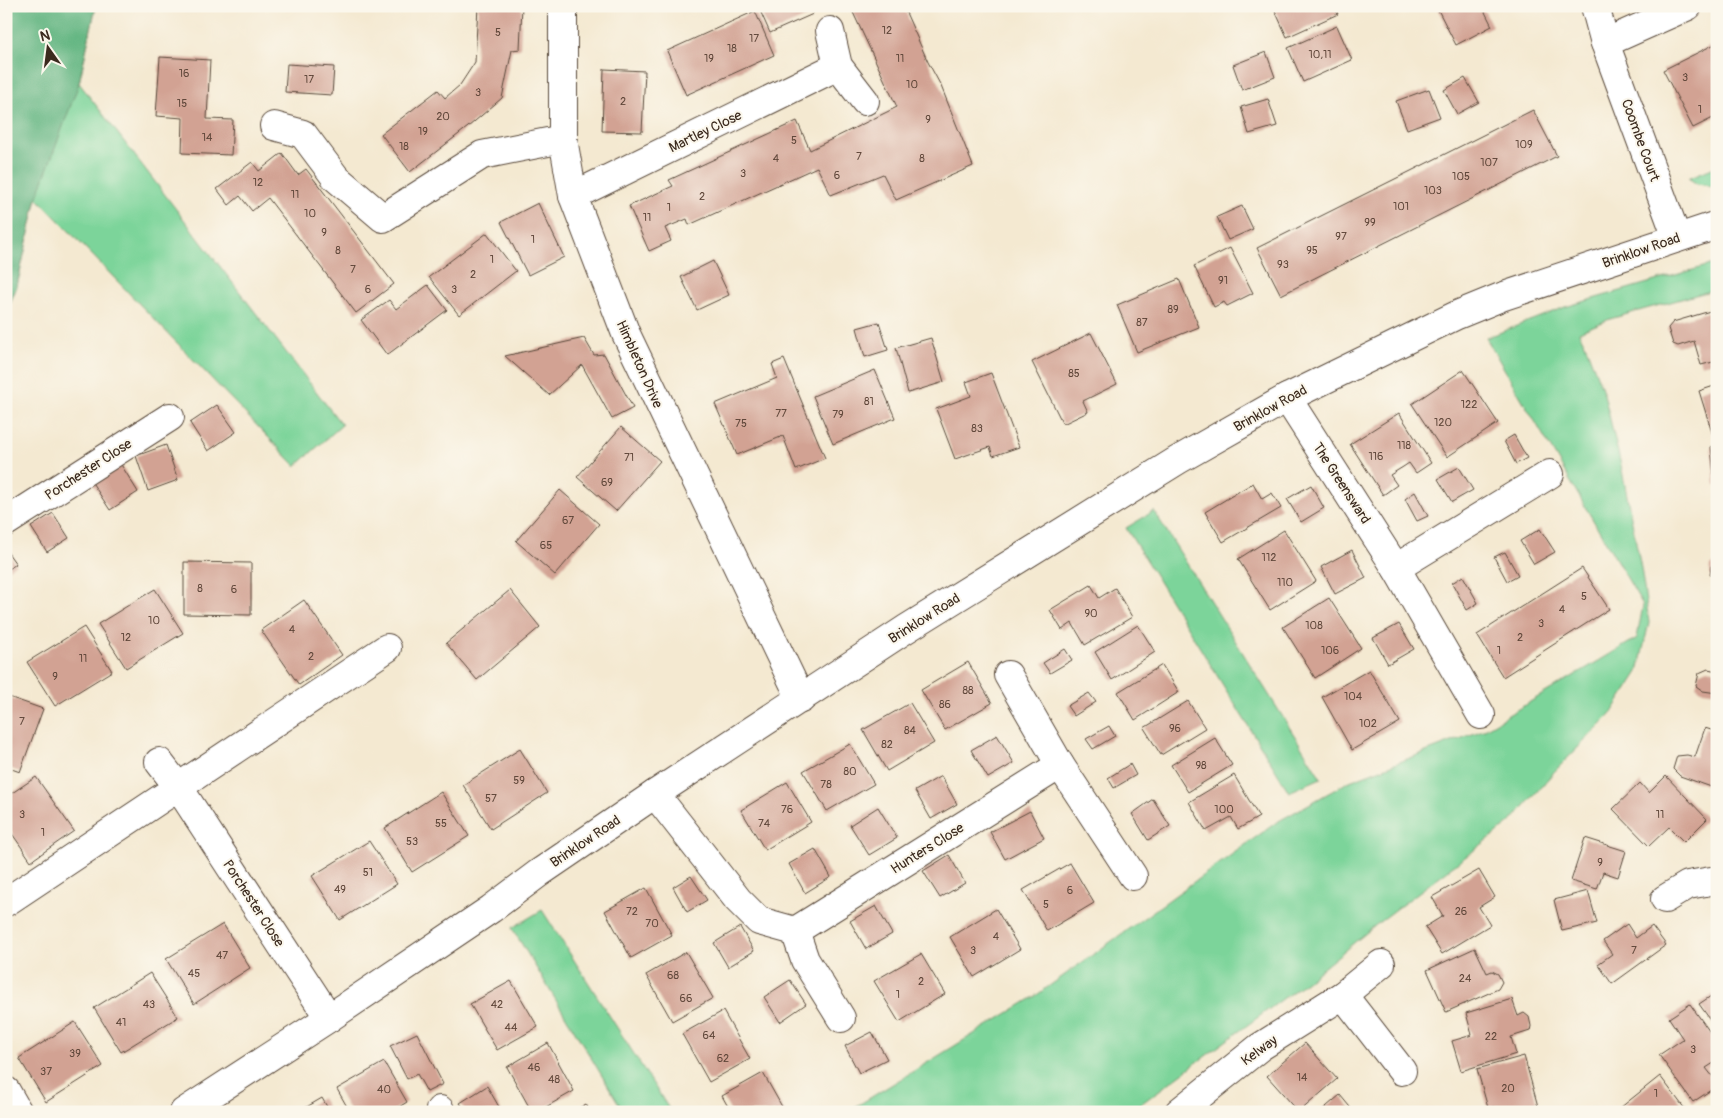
<svg xmlns="http://www.w3.org/2000/svg" width="1723" height="1118" font-family="Pangolin,sans-serif">
<style>
.green{fill:#7bd49a;stroke:#5b7f5c}
.forest{fill:#64b682;stroke:#507050}
.building{fill:#d2a293}
.lines{fill:none;stroke-linecap:round;stroke-linejoin:round}
.minor-casing{stroke:#574739;stroke-width:30}
.major-casing{stroke:#574739;stroke-width:30}
.minor{stroke:#fff;stroke-width:28}
.major{stroke:#fff;stroke-width:28}
.labels{text-anchor:middle;stroke-width:4;stroke-linejoin:round;paint-order:stroke}
.number-label{font-size:11px;fill:#61483b}
.street-label{font-size:14px;fill:#3b2a1e;stroke:#fbf7ec}
</style>
<rect width="100%" height="100%" fill="#fbf7ec"/>
<filter id="ink" filterUnits="userSpaceOnUse"><feTurbulence type="fractalNoise" baseFrequency=".02" numOctaves="2"/><feDisplacementMap in="SourceGraphic" scale="10" xChannelSelector="R" yChannelSelector="G"/><feConvolveMatrix kernelMatrix="1 2 1 2 8 2 1 2 1" color-interpolation-filters="sRGB"/></filter>
<filter id="wash" filterUnits="userSpaceOnUse"><feTurbulence type="fractalNoise" baseFrequency=".0096" numOctaves="4" result="noise"/><feDisplacementMap in="SourceGraphic" scale="20" xChannelSelector="R" yChannelSelector="G"/><feGaussianBlur stdDeviation="1.12" result="paint"/><feColorMatrix in="noise" values="0 0 0 0 0 0 0 0 0 0 0 0 0 0 0 0 0 1.4 0 .05"/><feComposite in="paint" operator="in"/></filter>
<g filter="url(#wash)">
<rect width="100%" height="100%" fill="#f4e9d1"/>
<g class="green">
<polygon points="12,6 96,6 79,83 342,425 296,466 37,198 17,286 6,313 6,51"/>
<polygon points="1717,166 1717,187 1697,184 1688,178"/>
<polygon points="1717,263 1717,289 1610,319 1579,332 1585,344 1604,394 1621,465 1641,568 1649,622 1638,672 1611,714 1553,773 1510,823 1382,920 1307,981 1130,1112 847,1112 1034,997 1277,822 1350,781 1483,730 1637,638 1643,605 1486,338 1565,307"/>
<polygon points="1154,511 1321,778 1289,792 1126,528"/>
<polygon points="542,910 671,1112 624,1112 512,928"/>
</g>
<polygon class="forest" points="12,6 96,6 79,83 37,197 17,286 6,313 6,51"/>
<g id="blocks">
<g class="building">
<polygon points="478,6 522,6 520,49 512,50 502,98 468,127 410,172 381,134 438,90 445,98 460,85 475,62"/>
<polygon points="758,6 809,6 813,14 770,33"/>
<polygon points="850,6 903,6 928,62 941,86 973,166 896,200 883,174 831,195 817,167 689,225 687,219 665,228 671,241 649,251 629,206 673,186 669,180 797,121 810,150 897,107"/>
<polygon points="1273,6 1334,6 1338,14 1287,37"/>
<polygon points="1436,6 1482,6 1492,26 1456,45"/>
<polygon points="755,11 774,55 686,95 667,51"/>
<polygon points="1337,26 1352,60 1303,82 1288,48"/>
<polygon points="1717,43 1717,116 1693,128 1663,70"/>
<polygon points="1266,52 1275,77 1242,90 1233,65"/>
<polygon points="160,57 210,60 207,119 233,120 231,155 182,153 183,118 156,116"/>
<polygon points="287,64 334,67 332,95 285,92"/>
<polygon points="604,69 645,71 642,132 602,131"/>
<polygon points="1465,78 1479,102 1457,114 1444,90"/>
<polygon points="1429,89 1440,117 1407,129 1396,101"/>
<polygon points="1268,99 1277,126 1249,134 1241,107"/>
<polygon points="1533,110 1557,156 1281,295 1257,248"/>
<polygon points="282,153 298,175 306,169 394,284 356,313 268,198 252,211 240,196 229,205 217,189 252,162 259,171"/>
<polygon points="538,203 564,257 528,275 501,222"/>
<polygon points="1242,206 1253,229 1228,240 1217,217"/>
<polygon points="487,233 516,271 459,315 429,277"/>
<polygon points="1230,248 1253,293 1227,306 1224,302 1214,307 1194,266"/>
<polygon points="713,261 729,295 697,310 681,277"/>
<polygon points="1179,279 1199,327 1137,352 1117,305"/>
<polygon points="428,285 447,310 387,355 361,320 389,300 396,309"/>
<polygon points="1717,309 1717,361 1701,365 1694,341 1678,346 1673,344 1668,328 1673,322"/>
<polygon points="879,322 888,350 865,357 857,328"/>
<polygon points="1091,333 1117,384 1083,401 1088,412 1063,424 1032,362"/>
<polygon points="584,338 594,355 604,354 633,408 612,419 582,365 549,395 505,356"/>
<polygon points="931,338 944,382 908,393 896,348"/>
<polygon points="784,359 825,458 796,470 783,436 737,455 715,404 777,378 772,364"/>
<polygon points="875,370 895,418 833,444 813,396"/>
<polygon points="1463,370 1498,423 1447,457 1412,404"/>
<polygon points="991,373 1019,447 993,456 990,447 955,459 936,409 971,396 966,382"/>
<polygon points="1717,385 1717,438 1714,439 1699,391"/>
<polygon points="217,405 236,432 208,451 190,423"/>
<polygon points="1399,413 1431,463 1416,473 1409,463 1403,467 1390,475 1397,485 1383,495 1350,444"/>
<polygon points="621,427 660,461 616,511 577,477"/>
<polygon points="1514,435 1527,458 1516,464 1504,441"/>
<polygon points="166,445 178,480 148,491 136,456"/>
<polygon points="1711,446 1717,446 1717,485 1715,485"/>
<polygon points="120,463 138,492 110,510 91,481"/>
<polygon points="1459,467 1473,490 1452,502 1438,479"/>
<polygon points="1253,483 1262,499 1272,493 1281,508 1223,542 1205,512"/>
<polygon points="1311,485 1324,508 1301,522 1287,499"/>
<polygon points="560,490 599,524 555,575 516,541"/>
<polygon points="1415,492 1428,516 1417,521 1405,499"/>
<polygon points="53,513 69,538 47,552 31,527"/>
<polygon points="1540,529 1555,552 1534,564 1520,541"/>
<polygon points="1284,530 1316,581 1270,610 1238,559"/>
<polygon points="6,550 16,564 6,571"/>
<polygon points="1352,550 1366,578 1335,594 1321,567"/>
<polygon points="1505,552 1518,575 1507,581 1494,557"/>
<polygon points="1717,561 1717,580 1715,580 1710,575 1711,566"/>
<polygon points="184,562 251,563 251,615 184,614"/>
<polygon points="1582,568 1609,609 1503,677 1477,635"/>
<polygon points="1463,576 1478,603 1467,610 1452,583"/>
<polygon points="1091,585 1099,598 1115,588 1132,617 1085,645 1072,623 1062,630 1050,610"/>
<polygon points="155,589 183,633 126,668 98,624"/>
<polygon points="510,590 540,627 477,680 446,643"/>
<polygon points="1329,598 1361,648 1315,678 1283,627"/>
<polygon points="304,600 342,655 299,685 261,630"/>
<polygon points="1399,624 1414,649 1388,664 1373,638"/>
<polygon points="1138,625 1155,652 1112,680 1095,652"/>
<polygon points="84,627 112,671 55,706 27,662"/>
<polygon points="1065,649 1072,660 1050,673 1043,663"/>
<polygon points="968,662 992,703 945,730 921,690"/>
<polygon points="1162,665 1179,692 1135,720 1118,692"/>
<polygon points="1708,669 1717,671 1717,693 1703,691 1696,686 1699,673"/>
<polygon points="1369,670 1400,722 1352,750 1322,697"/>
<polygon points="1089,693 1096,702 1074,716 1067,706"/>
<polygon points="6,696 43,709 20,772 6,767"/>
<polygon points="1188,701 1205,728 1161,755 1144,728"/>
<polygon points="910,703 934,743 887,771 863,730"/>
<polygon points="1716,706 1717,706 1717,722 1713,721"/>
<polygon points="1109,726 1115,736 1093,749 1086,739"/>
<polygon points="1705,728 1717,732 1717,789 1680,776 1673,769 1677,756 1687,755 1695,757"/>
<polygon points="997,735 1014,763 988,778 971,750"/>
<polygon points="1215,738 1232,765 1188,792 1171,765"/>
<polygon points="850,744 874,784 827,811 803,771"/>
<polygon points="520,749 547,793 491,829 463,785"/>
<polygon points="1130,764 1136,775 1114,788 1108,778"/>
<polygon points="1234,775 1259,817 1238,829 1231,817 1206,831 1189,802"/>
<polygon points="941,776 957,804 931,819 915,791"/>
<polygon points="1666,776 1707,819 1684,842 1669,827 1649,846 1613,809 1640,783 1649,793"/>
<polygon points="36,777 74,831 31,861 6,825 6,797"/>
<polygon points="787,782 811,822 765,850 741,810"/>
<polygon points="441,792 469,836 412,872 385,828"/>
<polygon points="1153,799 1170,826 1148,840 1132,814"/>
<polygon points="878,807 897,838 869,855 850,825"/>
<polygon points="1030,811 1044,838 1005,859 990,832"/>
<polygon points="1585,838 1626,851 1618,877 1603,872 1597,889 1571,881"/>
<polygon points="369,841 397,884 340,920 312,876"/>
<polygon points="815,849 831,877 805,893 789,864"/>
<polygon points="949,855 965,883 940,898 923,871"/>
<polygon points="1070,863 1094,903 1047,931 1023,890"/>
<polygon points="1479,870 1495,897 1479,907 1490,925 1442,954 1425,927 1443,916 1432,897"/>
<polygon points="691,876 707,900 687,912 673,887"/>
<polygon points="646,888 672,935 631,958 605,911"/>
<polygon points="1588,891 1597,923 1562,931 1554,900"/>
<polygon points="876,906 892,934 866,949 850,921"/>
<polygon points="996,909 1020,949 974,977 950,937"/>
<polygon points="223,924 250,968 194,1004 166,959"/>
<polygon points="1627,924 1636,938 1652,926 1666,945 1612,984 1598,964 1612,954 1603,941"/>
<polygon points="740,927 754,951 728,967 714,943"/>
<polygon points="1475,948 1487,973 1492,971 1498,974 1502,982 1498,989 1446,1012 1427,970"/>
<polygon points="686,952 713,998 672,1021 646,975"/>
<polygon points="921,954 945,994 899,1022 874,981"/>
<polygon points="150,973 178,1017 121,1052 94,1008"/>
<polygon points="790,980 806,1004 780,1022 764,997"/>
<polygon points="511,981 538,1027 497,1050 470,1004"/>
<polygon points="1717,992 1717,1029 1699,1004"/>
<polygon points="1512,999 1518,1016 1524,1013 1529,1017 1531,1026 1530,1031 1511,1037 1516,1054 1461,1071 1452,1041 1472,1035 1466,1013"/>
<polygon points="1690,1004 1717,1042 1717,1061 1706,1068 1717,1082 1717,1086 1693,1102 1659,1055 1683,1039 1669,1018"/>
<polygon points="723,1011 750,1059 709,1082 682,1034"/>
<polygon points="75,1022 103,1066 46,1102 19,1058"/>
<polygon points="872,1032 887,1059 859,1073 845,1046"/>
<polygon points="417,1033 443,1084 427,1092 417,1074 407,1079 390,1046"/>
<polygon points="548,1043 574,1091 537,1112 532,1112 507,1067"/>
<polygon points="1305,1043 1337,1079 1299,1112 1267,1076"/>
<polygon points="1524,1056 1539,1110 1532,1112 1496,1112 1494,1107 1488,1108 1477,1069"/>
<polygon points="384,1062 407,1102 391,1112 350,1112 337,1089"/>
<polygon points="763,1073 785,1112 731,1112 722,1096"/>
<polygon points="1660,1076 1685,1109 1681,1112 1615,1112"/>
<polygon points="487,1086 502,1112 466,1112 460,1103"/>
<polygon points="1340,1095 1354,1112 1320,1112"/>
<polygon points="322,1098 330,1112 298,1112"/>
<polygon points="586,1104 590,1112 572,1112"/>
</g>
</g>
</g>
<g filter="url(#ink)">
<use href="#blocks" fill-opacity="0" stroke="#574739" stroke-width="1"/>
<g class="lines">
<defs>
<g id="minor">
<polyline points="563,6 563,139 573,196 626,334 801,699"/>
<polyline points="1595,6 1605,43 1677,238"/>
<polyline points="830,31 838,66 865,101"/>
<polyline points="1605,43 1688,6"/>
<polyline points="274,126 303,134 336,178 383,218 482,155 563,139"/>
<polyline points="573,196 838,66"/>
<polyline points="1287,398 1396,568 1481,715"/>
<polyline points="6,522 170,417"/>
<polyline points="1396,568 1550,474"/>
<polyline points="1008,675 1060,765 1133,876"/>
<polyline points="159,762 179,788 329,1018"/>
<polyline points="655,794 738,900 759,921 795,931 805,960 841,1018"/>
<polyline points="1665,899 1688,885 1711,881"/>
<polyline points="6,902 387,648"/>
<polyline points="795,931 1060,765"/>
<polyline points="1343,995 1402,1071"/>
<polyline points="6,1091 18,1112"/>
<polyline points="440,1110 440,1112"/>
<polyline points="1179,1112 1260,1047 1343,995 1381,964"/>
</g>
<polyline id="major" points="184,1112 329,1018 491,909 539,873 655,794 906,629 1178,460 1287,398 1457,315 1501,297 1717,225"/>
</defs>
<use href="#minor" class="minor-casing"/>
<use href="#major" class="major-casing"/>
<use href="#minor" class="minor"/>
<use href="#major" class="major"/>
</g>
</g>
<g class="labels">
<g class="number-label">
<text x="887" y="34">12</text>
<text x="498" y="36">5</text>
<text x="754" y="42">17</text>
<text x="732" y="52">18</text>
<text x="1320" y="58">10,11</text>
<text x="709" y="62">19</text>
<text x="900" y="62">11</text>
<text x="184" y="77">16</text>
<text x="1685" y="81">3</text>
<text x="309" y="83">17</text>
<text x="912" y="88">10</text>
<text x="478" y="96">3</text>
<text x="623" y="105">2</text>
<text x="182" y="107">15</text>
<text x="1700" y="113">1</text>
<text x="443" y="120">20</text>
<text x="928" y="123">9</text>
<text x="423" y="135">19</text>
<text x="207" y="141">14</text>
<text x="794" y="144">5</text>
<text x="1524" y="148">109</text>
<text x="404" y="150">18</text>
<text x="859" y="160">7</text>
<text x="776" y="162">4</text>
<text x="922" y="162">8</text>
<text x="1489" y="166">107</text>
<text x="743" y="177">3</text>
<text x="837" y="179">6</text>
<text x="1461" y="180">105</text>
<text x="258" y="186">12</text>
<text x="1433" y="194">103</text>
<text x="295" y="198">11</text>
<text x="702" y="200">2</text>
<text x="1401" y="210">101</text>
<text x="669" y="211">1</text>
<text x="310" y="217">10</text>
<text x="647" y="221">11</text>
<text x="1370" y="226">99</text>
<text x="324" y="236">9</text>
<text x="1341" y="240">97</text>
<text x="533" y="243">1</text>
<text x="338" y="254">8</text>
<text x="1312" y="254">95</text>
<text x="492" y="263">1</text>
<text x="1283" y="268">93</text>
<text x="353" y="273">7</text>
<text x="473" y="278">2</text>
<text x="1223" y="284">91</text>
<text x="368" y="293">6</text>
<text x="454" y="293">3</text>
<text x="1173" y="313">89</text>
<text x="1142" y="326">87</text>
<text x="1074" y="377">85</text>
<text x="869" y="405">81</text>
<text x="1469" y="408">122</text>
<text x="781" y="417">77</text>
<text x="838" y="418">79</text>
<text x="1443" y="426">120</text>
<text x="741" y="427">75</text>
<text x="977" y="432">83</text>
<text x="1404" y="449">118</text>
<text x="1376" y="460">116</text>
<text x="629" y="461">71</text>
<text x="607" y="486">69</text>
<text x="568" y="524">67</text>
<text x="546" y="549">65</text>
<text x="1269" y="561">112</text>
<text x="1285" y="586">110</text>
<text x="200" y="592">8</text>
<text x="234" y="593">6</text>
<text x="1584" y="600">5</text>
<text x="1562" y="613">4</text>
<text x="1091" y="617">90</text>
<text x="154" y="624">10</text>
<text x="1541" y="627">3</text>
<text x="1314" y="629">108</text>
<text x="292" y="633">4</text>
<text x="126" y="641">12</text>
<text x="1520" y="641">2</text>
<text x="1330" y="654">106</text>
<text x="1499" y="654">1</text>
<text x="311" y="660">2</text>
<text x="83" y="662">11</text>
<text x="55" y="680">9</text>
<text x="968" y="694">88</text>
<text x="1353" y="700">104</text>
<text x="945" y="708">86</text>
<text x="22" y="725">7</text>
<text x="1368" y="727">102</text>
<text x="1175" y="732">96</text>
<text x="910" y="734">84</text>
<text x="887" y="748">82</text>
<text x="1201" y="769">98</text>
<text x="850" y="775">80</text>
<text x="519" y="784">59</text>
<text x="826" y="788">78</text>
<text x="491" y="802">57</text>
<text x="787" y="813">76</text>
<text x="1224" y="813">100</text>
<text x="22" y="818">3</text>
<text x="1660" y="818">11</text>
<text x="441" y="827">55</text>
<text x="764" y="827">74</text>
<text x="43" y="836">1</text>
<text x="412" y="845">53</text>
<text x="1600" y="866">9</text>
<text x="368" y="876">51</text>
<text x="340" y="893">49</text>
<text x="1070" y="894">6</text>
<text x="1046" y="908">5</text>
<text x="632" y="915">72</text>
<text x="1461" y="915">26</text>
<text x="652" y="927">70</text>
<text x="996" y="940">4</text>
<text x="973" y="954">3</text>
<text x="1634" y="954">7</text>
<text x="222" y="959">47</text>
<text x="194" y="977">45</text>
<text x="673" y="979">68</text>
<text x="1465" y="982">24</text>
<text x="921" y="985">2</text>
<text x="898" y="998">1</text>
<text x="686" y="1002">66</text>
<text x="149" y="1008">43</text>
<text x="497" y="1008">42</text>
<text x="121" y="1026">41</text>
<text x="511" y="1031">44</text>
<text x="709" y="1039">64</text>
<text x="1491" y="1040">22</text>
<text x="1693" y="1053">3</text>
<text x="75" y="1057">39</text>
<text x="723" y="1062">62</text>
<text x="534" y="1071">46</text>
<text x="46" y="1075">37</text>
<text x="1302" y="1081">14</text>
<text x="554" y="1083">48</text>
<text x="1508" y="1092">20</text>
<text x="384" y="1093">40</text>
<text x="1656" y="1097">1</text>
</g>
<g class="street-label">
<text transform="translate(705 131) rotate(-26)" y="5">Martley Close</text>
<text transform="translate(1641 140) rotate(70)" y="5">Coombe Court</text>
<text transform="translate(1641 250) rotate(-19)" y="5">Brinklow Road</text>
<text transform="translate(640 364) rotate(66)" y="5">Himbleton Drive</text>
<text transform="translate(1270 408) rotate(-29)" y="5">Brinklow Road</text>
<text transform="translate(88 469) rotate(-33)" y="5">Porchester Close</text>
<text transform="translate(1342 483) rotate(57)" y="5">The Greensward</text>
<text transform="translate(924 618) rotate(-32)" y="5">Brinklow Road</text>
<text transform="translate(585 841) rotate(-34)" y="5">Brinklow Road</text>
<text transform="translate(927 848) rotate(-32)" y="5">Hunters Close</text>
<text transform="translate(254 903) rotate(57)" y="5">Porchester Close</text>
<text transform="translate(1259 1050) rotate(-36)" y="5">Kelway</text>
</g>
</g>
<rect width="1723" height="1118" fill="none" stroke="#fbf7ec" stroke-width="25"/>
<g transform="translate(48 48) rotate(346)" stroke="#fbf7ec" stroke-width="4" paint-order="stroke">
<path d="M0-4L9 19L0 12L-9 19Z" fill="#3b2a1e"/>
<text y="-8" font-size="14" font-weight="bold" text-anchor="middle" fill="#3b2a1e">N</text>
</g>
</svg>
